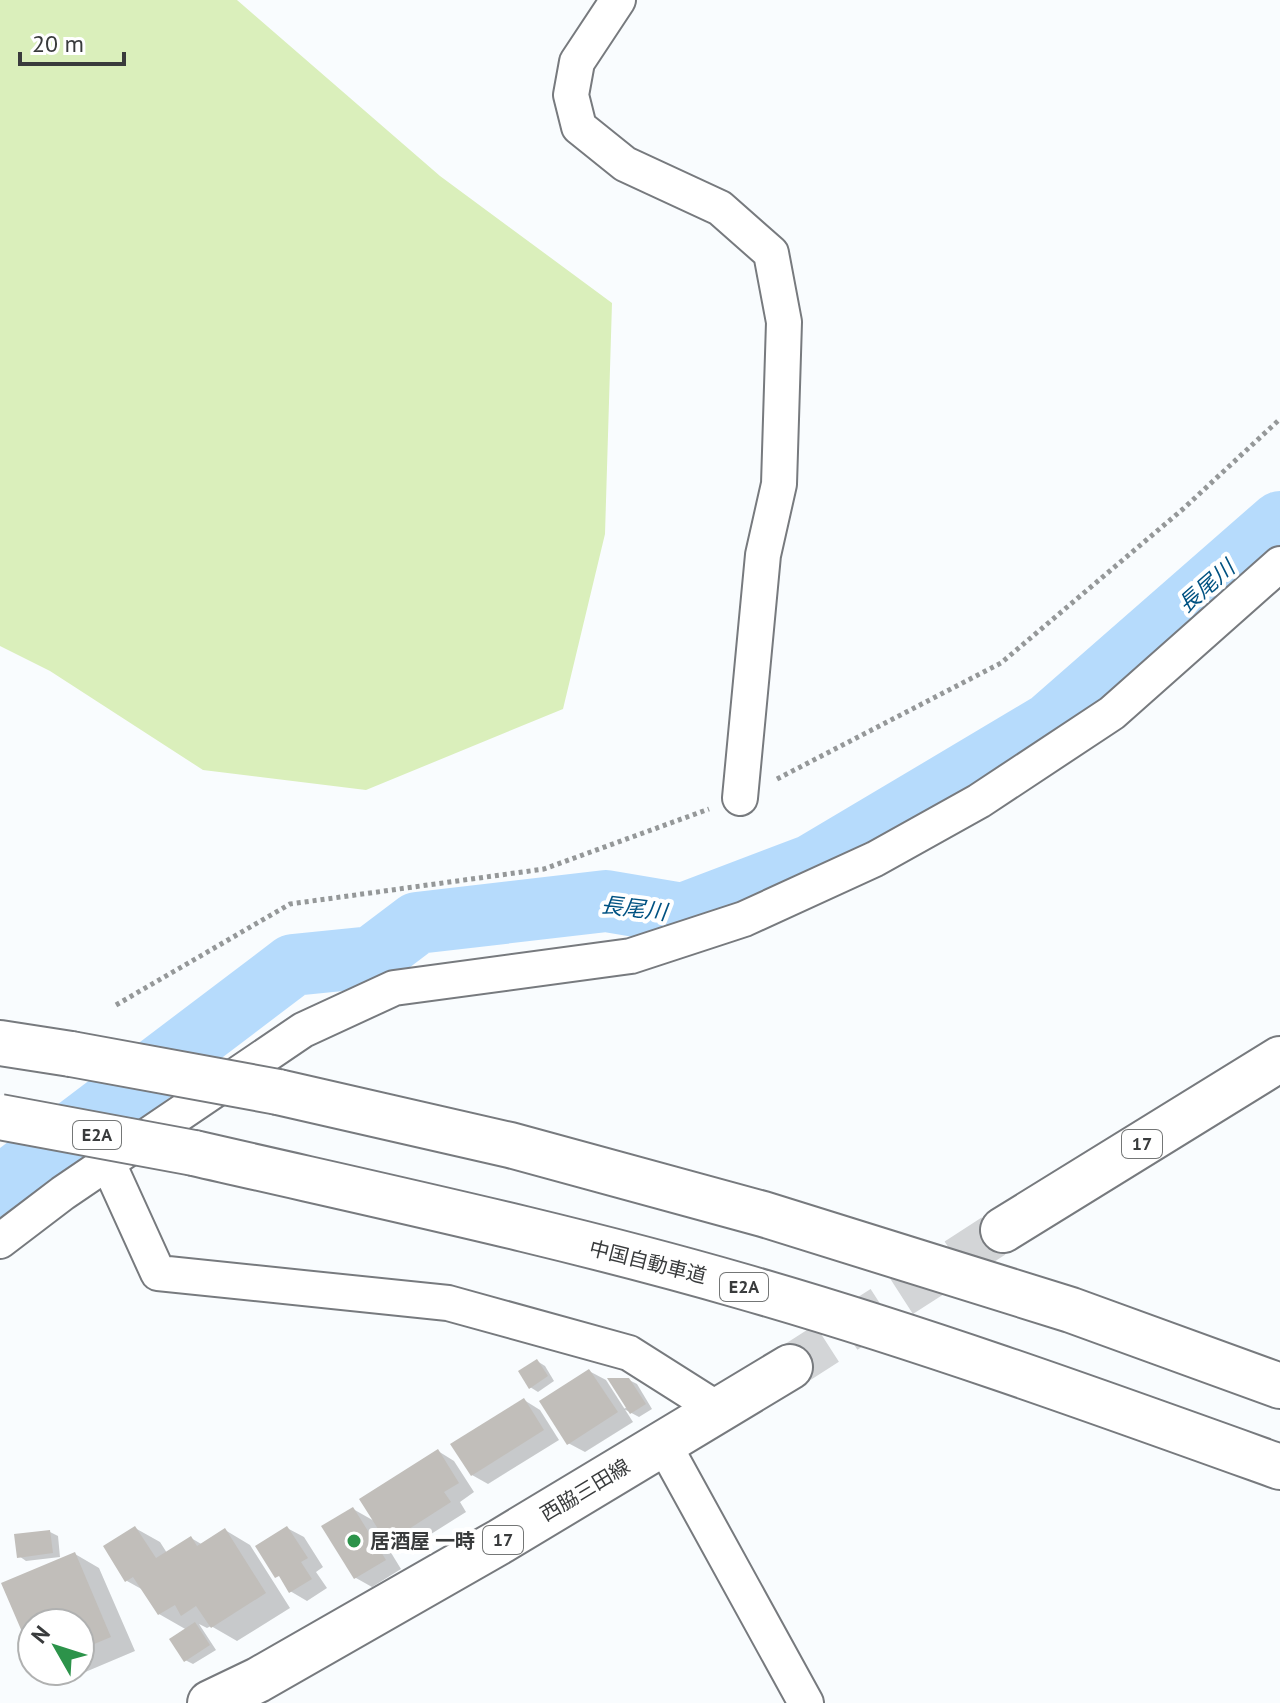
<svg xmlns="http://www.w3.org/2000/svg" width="1280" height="1703" font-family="'PT Sans','Noto Sans JP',sans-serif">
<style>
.green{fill:#daefbb}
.shadow{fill:#0003}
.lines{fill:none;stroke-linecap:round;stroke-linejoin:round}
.river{stroke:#b6dbfc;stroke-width:62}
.building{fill:#c1beba}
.primary-tunnel{stroke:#d3d5d7;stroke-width:44;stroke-dasharray:44 22;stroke-linecap:butt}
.street-casing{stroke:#777a7e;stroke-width:38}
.primary-casing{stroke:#777a7e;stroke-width:48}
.highway-casing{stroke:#777a7e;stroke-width:48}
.path{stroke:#959899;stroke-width:5;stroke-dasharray:4 4;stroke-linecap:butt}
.street{stroke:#fff;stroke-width:34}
.primary{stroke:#fff;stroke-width:44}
.highway{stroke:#fff;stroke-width:44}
.highway-bridge-casing{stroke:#777a7e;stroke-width:48;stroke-linecap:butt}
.highway-bridge{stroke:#fff;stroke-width:44}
.poi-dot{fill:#2c934a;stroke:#fff;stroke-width:3}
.labels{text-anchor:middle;stroke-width:8;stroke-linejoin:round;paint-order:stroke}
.shield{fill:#fff;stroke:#747676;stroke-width:2}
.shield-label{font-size:18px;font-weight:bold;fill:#393b3c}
.street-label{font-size:20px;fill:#393b3c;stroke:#fff}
.poi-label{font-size:20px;font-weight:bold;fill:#393b3c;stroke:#fff;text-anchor:start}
.water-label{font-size:22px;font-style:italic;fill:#005282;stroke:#fff}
</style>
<rect width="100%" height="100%" fill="#f9fcfe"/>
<polygon class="green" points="0,0 237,0 440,176 612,303 605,534 563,709 366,790 203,770 50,671 0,646"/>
<g class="shadow">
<polygon points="537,1361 545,1366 554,1381 538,1392 530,1387"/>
<polygon points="589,1371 606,1380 633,1422 585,1452 568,1443"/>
<polygon points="629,1380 637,1384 652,1409 639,1417 624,1409 627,1407"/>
<polygon points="524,1400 540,1410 559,1440 488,1484 472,1475"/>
<polygon points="438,1451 454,1461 474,1492 460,1502 466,1512 404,1551 382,1538 401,1569 372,1587 356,1578 353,1509 376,1522"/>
<polygon points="135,1528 160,1542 167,1553 191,1538 203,1545 225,1530 250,1545 290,1608 237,1641 211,1626 207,1628 199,1624 216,1650 193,1664 185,1660 187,1630 159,1614 145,1591 127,1581"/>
<polygon points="287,1528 304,1537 323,1567 316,1572 327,1588 307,1601 290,1591"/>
<polygon points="50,1532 58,1536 60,1557 26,1561 19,1556"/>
<polygon points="75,1554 99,1568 135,1651 64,1681 46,1671 80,1671 80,1623 32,1623 32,1650 4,1584"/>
</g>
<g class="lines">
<polyline class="river" points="0,1187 293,965 372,957 417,923 606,901 683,914 812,865 1049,724 1280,522"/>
</g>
<g class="building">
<polygon points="537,1359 548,1376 529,1389 518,1371"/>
<polygon points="589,1369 618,1412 567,1445 539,1401"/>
<polygon points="607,1378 629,1378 646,1404 630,1414"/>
<polygon points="524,1398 544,1430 471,1476 450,1444"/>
<polygon points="438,1449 459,1483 444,1492 451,1502 387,1543 359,1499"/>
<polygon points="353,1507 386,1560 354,1579 321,1526"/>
<polygon points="135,1526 156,1558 191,1536 197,1546 225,1528 266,1593 211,1628 196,1606 181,1616 175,1605 158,1615 133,1577 125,1582 103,1546"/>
<polygon points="287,1526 308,1558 301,1562 312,1579 289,1593 279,1576 275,1578 255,1546"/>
<polygon points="50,1530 53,1553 17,1558 14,1534"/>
<polygon points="75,1552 111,1637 80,1650 80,1623 32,1623 32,1655 1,1583"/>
<polygon points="195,1622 210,1645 184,1662 169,1639"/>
</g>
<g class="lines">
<polyline class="primary-tunnel" points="790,1367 1003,1230"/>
<defs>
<g id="street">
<polyline points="618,0 577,62 571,95 579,127 625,164 720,208 771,253 784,322 779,484 763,555 740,798"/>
<polyline points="108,1163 158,1273 448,1303 629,1353 719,1410"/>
<polyline points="0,1241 63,1193 303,1030 394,988 631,956 744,919 875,859 979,801 1112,713 1280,564"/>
<polyline points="663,1443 806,1703"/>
</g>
<g id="primary">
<polyline points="1003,1230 1280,1059"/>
<polyline points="210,1703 258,1680 501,1541 790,1367"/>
</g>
<g id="highway">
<polyline points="0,1043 71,1054"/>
<polyline points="278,1092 510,1145 763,1214 1071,1310 1280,1386"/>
<path d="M194,1153C376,1195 561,1234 741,1286C923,1338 1102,1403 1280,1467"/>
</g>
</defs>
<use href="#street" class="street-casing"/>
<use href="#primary" class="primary-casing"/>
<use href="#highway" class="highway-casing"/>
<g class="path">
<polyline points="777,779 1001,663 1183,509 1280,419"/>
<polyline points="116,1005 290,904 544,869 709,809"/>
</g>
<use href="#street" class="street"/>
<use href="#primary" class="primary"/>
<use href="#highway" class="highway"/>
<defs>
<g id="highway-bridge">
<polyline points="71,1054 278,1092"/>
<polyline points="0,1117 194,1153"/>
</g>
</defs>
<use href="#highway-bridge" class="highway-bridge-casing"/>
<use href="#highway-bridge" class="highway-bridge"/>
</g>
<circle class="poi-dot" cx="354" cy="1541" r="8"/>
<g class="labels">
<g class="shield">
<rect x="73" y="1121" width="48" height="28" rx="6"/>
<rect x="1122" y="1130" width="40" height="28" rx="6"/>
<rect x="720" y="1273" width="48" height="28" rx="6"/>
<rect x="483" y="1526" width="40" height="28" rx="6"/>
</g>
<g class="shield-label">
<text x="97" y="1141">E2A</text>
<text x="1142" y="1150">17</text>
<text x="744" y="1293">E2A</text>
<text x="503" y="1546">17</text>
</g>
<g class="street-label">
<text transform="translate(648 1262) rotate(14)" y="7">中国自動車道</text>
<text transform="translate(585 1490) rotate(-31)" y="7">西脇三田線</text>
</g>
<g class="poi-label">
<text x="370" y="1548">居酒屋 一時</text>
</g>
<g class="water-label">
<text transform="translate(1206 586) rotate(-41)" y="8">長尾川</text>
<text transform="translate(634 908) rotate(7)" y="8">長尾川</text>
</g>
</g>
<g transform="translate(56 1647) rotate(309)"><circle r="38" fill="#ffffff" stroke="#b0b1b1" stroke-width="2"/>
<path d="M0-6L14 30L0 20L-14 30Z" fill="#2c934a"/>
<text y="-12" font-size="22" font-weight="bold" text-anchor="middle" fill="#393b3c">N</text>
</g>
<path d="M20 52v12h104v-12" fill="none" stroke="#393b3c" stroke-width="4"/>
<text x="32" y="52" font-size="24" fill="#393b3c" stroke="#ffffff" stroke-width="6" paint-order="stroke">20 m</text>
</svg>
